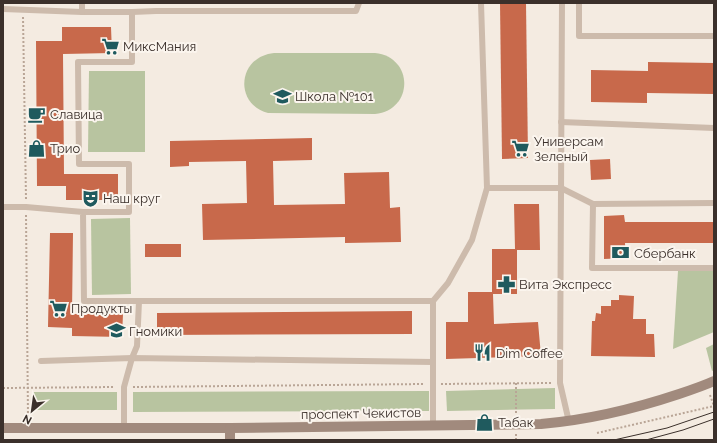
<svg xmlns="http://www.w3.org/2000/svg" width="717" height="443" font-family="Raleway,sans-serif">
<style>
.green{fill:#b8c4a0}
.building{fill:#c8694b}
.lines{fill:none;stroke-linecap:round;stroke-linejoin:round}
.path{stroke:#b9a596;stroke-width:2;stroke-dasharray:2 2;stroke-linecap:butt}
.service{stroke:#cdbbac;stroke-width:6}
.secondary{stroke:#a18a7d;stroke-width:10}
.tram{stroke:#3b302b;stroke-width:1}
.labels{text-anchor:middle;stroke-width:4;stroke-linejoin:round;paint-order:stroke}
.poi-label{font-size:13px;fill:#3b302b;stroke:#fbf5ee;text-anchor:start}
.street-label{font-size:13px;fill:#3b302b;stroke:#fbf5ee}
</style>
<rect width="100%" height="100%" fill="#f4ebe1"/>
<g class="green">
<path d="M375,53C414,57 414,110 375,114L268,113C234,104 237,57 274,53Z"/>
<polygon points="89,71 145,71 145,152 88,152"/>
<polygon points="130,218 131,294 92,295 91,219"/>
<polygon points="678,271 714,271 714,332 673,349"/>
<polygon points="714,344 714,370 712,371 706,348"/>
<polygon points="555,388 555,409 447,411 446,391"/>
<polygon points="429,391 429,411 133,412 133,392"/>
<rect x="32" y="392" width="85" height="18"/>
</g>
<g class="building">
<polygon points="500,3 526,3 528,158 502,159"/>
<polygon points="62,27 111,27 112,53 63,54 64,174 118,174 118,200 66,200 66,186 37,186 36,41 62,41"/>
<polygon points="648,62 714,63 714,94 647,93 647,103 591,102 591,70 648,71"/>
<polygon points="312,138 312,160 273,161 274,205 345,204 344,173 389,172 390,208 400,207 401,242 345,243 345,237 203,240 202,204 247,203 246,161 189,162 189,166 170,167 170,141"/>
<polygon points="610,159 611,179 591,180 590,160"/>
<polygon points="514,204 539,204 540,250 517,250 517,294 493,294 494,324 538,322 541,356 446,359 446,322 468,322 468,292 492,292 492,249 515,249"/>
<polygon points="624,215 625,222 714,222 714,243 625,243 626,258 604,259 604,216"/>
<polygon points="50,233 73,233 72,314 123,314 122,337 72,336 72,328 48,327"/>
<rect x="145" y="244" width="36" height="13"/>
<polygon points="619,295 634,296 633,319 646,319 646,334 654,334 655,357 591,356 592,321 595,321 596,313 601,314 601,306 611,306 611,300 619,300"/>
<polygon points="412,311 412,334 157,335 157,313"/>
</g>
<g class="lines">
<g class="path">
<polyline points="23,17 26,199"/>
<polyline points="26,215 28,417"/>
<polyline points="516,383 516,414"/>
<polyline points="441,384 551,383"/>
<polyline points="133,387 425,384"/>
<polyline points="3,388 115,387"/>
<polyline points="710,395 714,406"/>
<polyline points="597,433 714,406"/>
<polyline points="516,440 516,434"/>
<polyline points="539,440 546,440"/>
</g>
<g class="service">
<polyline points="481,3 487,188"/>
<polyline points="562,3 560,383 569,422"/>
<polyline points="579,3 579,36 714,36"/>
<polyline points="3,9 82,12 132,12 156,11 356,11 359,3"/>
<polyline points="82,12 82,3"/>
<polyline points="561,122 714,128"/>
<polyline points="593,204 592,268 714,268"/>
<polyline points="3,207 26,207 83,212 84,301 139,301"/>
<polyline points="83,212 129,212 129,164 79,164 78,62 132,62 132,12"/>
<polyline points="41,361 132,358 433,362"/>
<polyline points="433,425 433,301 448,283 472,240 487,188 561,188 593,204 714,203"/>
<polyline points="124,427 124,387 132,358 137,346 139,301 433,301"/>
</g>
<g class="secondary">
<path d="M3,428H230L541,424C588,420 634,409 679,394C691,390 703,386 714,381"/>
<polyline points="230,440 230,428"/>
</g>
<g class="tram">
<polyline points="614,440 667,428 714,412"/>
<polyline points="646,440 683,430 714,419"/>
</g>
</g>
<defs>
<symbol id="supermarket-bare" viewBox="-9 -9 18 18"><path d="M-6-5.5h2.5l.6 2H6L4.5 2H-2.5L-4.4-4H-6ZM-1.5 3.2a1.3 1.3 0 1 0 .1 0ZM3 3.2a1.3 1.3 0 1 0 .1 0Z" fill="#1f5a5e" stroke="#fbf5ee" stroke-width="2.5" paint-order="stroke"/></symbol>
<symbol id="school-bare" viewBox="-9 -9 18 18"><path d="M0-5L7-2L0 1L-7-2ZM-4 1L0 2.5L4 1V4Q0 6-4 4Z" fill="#1f5a5e" stroke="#fbf5ee" stroke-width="2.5" paint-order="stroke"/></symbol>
<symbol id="cafe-bare" viewBox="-9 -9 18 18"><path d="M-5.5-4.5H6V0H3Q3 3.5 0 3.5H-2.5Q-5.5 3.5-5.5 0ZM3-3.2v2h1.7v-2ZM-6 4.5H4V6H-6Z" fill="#1f5a5e" stroke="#fbf5ee" stroke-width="2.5" paint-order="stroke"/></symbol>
<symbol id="shop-bare" viewBox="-9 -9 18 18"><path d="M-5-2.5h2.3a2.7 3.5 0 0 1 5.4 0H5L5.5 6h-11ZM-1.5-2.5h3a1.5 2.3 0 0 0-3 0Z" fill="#1f5a5e" stroke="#fbf5ee" stroke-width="2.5" paint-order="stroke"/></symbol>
<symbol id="theatre-bare" viewBox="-9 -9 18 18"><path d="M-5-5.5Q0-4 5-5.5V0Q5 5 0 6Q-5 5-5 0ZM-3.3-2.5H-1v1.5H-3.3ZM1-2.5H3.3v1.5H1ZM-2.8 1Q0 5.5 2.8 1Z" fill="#1f5a5e" stroke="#fbf5ee" stroke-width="2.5" paint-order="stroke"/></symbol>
<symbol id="bank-bare" viewBox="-9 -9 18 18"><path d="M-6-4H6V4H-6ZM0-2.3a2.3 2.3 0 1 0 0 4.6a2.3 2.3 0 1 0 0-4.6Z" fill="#1f5a5e" stroke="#fbf5ee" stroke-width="2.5" paint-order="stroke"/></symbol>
<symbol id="pharmacy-bare" viewBox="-9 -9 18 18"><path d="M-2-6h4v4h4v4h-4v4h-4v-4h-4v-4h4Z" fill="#1f5a5e" stroke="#fbf5ee" stroke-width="2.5" paint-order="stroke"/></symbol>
<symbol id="restaurant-bare" viewBox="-9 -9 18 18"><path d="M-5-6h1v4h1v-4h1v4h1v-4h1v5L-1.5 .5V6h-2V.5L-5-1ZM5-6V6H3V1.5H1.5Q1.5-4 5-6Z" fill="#1f5a5e" stroke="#fbf5ee" stroke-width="2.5" paint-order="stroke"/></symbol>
</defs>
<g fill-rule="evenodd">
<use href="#supermarket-bare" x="98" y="34" width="25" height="25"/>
<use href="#school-bare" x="270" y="84" width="25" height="25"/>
<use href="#cafe-bare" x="24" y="102" width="25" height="25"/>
<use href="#shop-bare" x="24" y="136" width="25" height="25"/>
<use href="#supermarket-bare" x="508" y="136" width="25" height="25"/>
<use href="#theatre-bare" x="78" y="186" width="25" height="25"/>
<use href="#bank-bare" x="608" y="240" width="25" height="25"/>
<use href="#pharmacy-bare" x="494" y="272" width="25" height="25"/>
<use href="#supermarket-bare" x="46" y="296" width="25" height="25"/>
<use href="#school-bare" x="104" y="318" width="25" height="25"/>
<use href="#restaurant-bare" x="470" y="340" width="25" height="25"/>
<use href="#shop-bare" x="472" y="410" width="25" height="25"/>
</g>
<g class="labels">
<g class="poi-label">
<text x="123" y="51">МиксМания</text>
<text x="295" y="101">Школа №101</text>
<text x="50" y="119">Славица</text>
<text x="534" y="146">Универсам<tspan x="534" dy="15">Зеленый</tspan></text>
<text x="50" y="153">Трио</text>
<text x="103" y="203">Наш круг</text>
<text x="634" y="258">Сбербанк</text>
<text x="519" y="289">Вита Экспресс</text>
<text x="71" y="313">Продукты</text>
<text x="129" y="336">Гномики</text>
<text x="496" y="358">Dim Coffee</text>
<text x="498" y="427">Табак</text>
</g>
<g class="street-label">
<text transform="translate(361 413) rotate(-1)" y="5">проспект Чекистов</text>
</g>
</g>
<rect width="717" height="443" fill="none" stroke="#3b302b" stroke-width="8"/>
<g transform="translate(32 411) rotate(209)" stroke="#fbf5ee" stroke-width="3" paint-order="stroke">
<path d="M0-3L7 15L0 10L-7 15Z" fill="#3b302b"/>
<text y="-6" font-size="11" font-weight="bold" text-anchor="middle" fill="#3b302b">N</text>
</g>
</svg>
